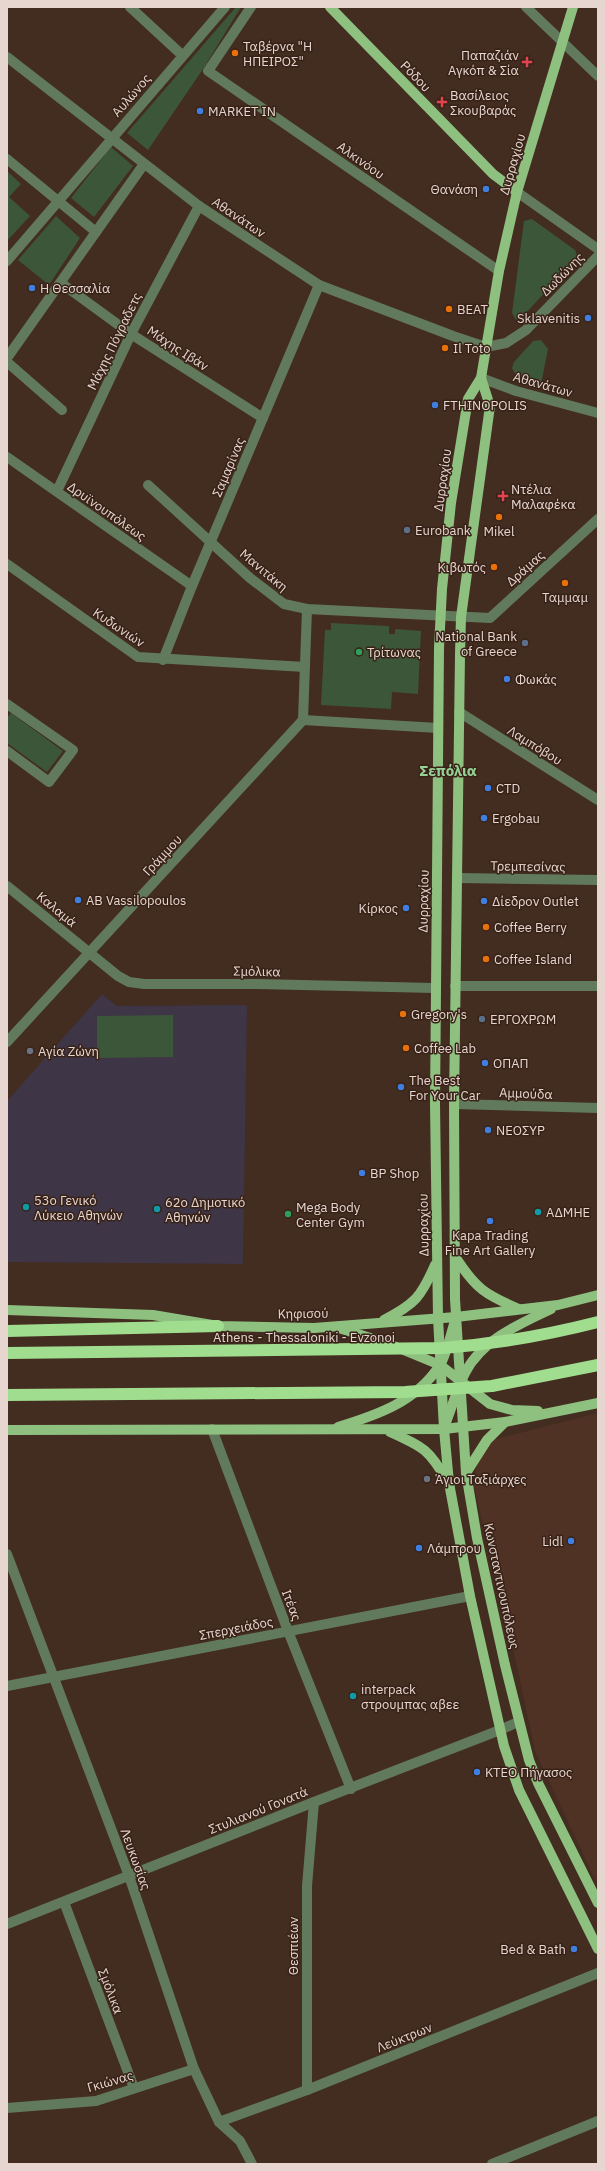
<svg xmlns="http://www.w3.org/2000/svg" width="605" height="2171" font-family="'IBM Plex Sans',sans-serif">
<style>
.built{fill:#4f3223}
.education{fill:#3e3546}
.green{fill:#3c563a}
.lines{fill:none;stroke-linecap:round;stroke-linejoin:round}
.minor{stroke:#617a5b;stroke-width:10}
.major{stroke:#8ec180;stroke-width:10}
.highway{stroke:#a0dd8f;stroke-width:12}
.food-dot{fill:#e8710a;stroke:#382217;stroke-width:1.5}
.health-dot{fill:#e0444e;stroke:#382217;stroke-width:1.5}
.shop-dot{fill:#3f7fe0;stroke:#382217;stroke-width:1.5}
.service-dot{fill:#5c6f8a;stroke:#382217;stroke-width:1.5}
.leisure-dot{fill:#2e9e5b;stroke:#382217;stroke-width:1.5}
.worship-dot{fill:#6b7280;stroke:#382217;stroke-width:1.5}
.culture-dot{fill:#0f9aa8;stroke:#382217;stroke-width:1.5}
.labels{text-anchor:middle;stroke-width:3;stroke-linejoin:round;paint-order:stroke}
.poi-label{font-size:13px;fill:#e6d6cf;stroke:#382217;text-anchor:start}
.street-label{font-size:13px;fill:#e6d6cf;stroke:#382217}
.quarter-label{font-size:15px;font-weight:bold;fill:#97d197;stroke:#382217}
</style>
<rect width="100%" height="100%" fill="#432c20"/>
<polygon class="built" points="598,1413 598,1886 535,1751 517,1666 473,1482 478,1462 486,1449 496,1439"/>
<polygon class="education" points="102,994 117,1006 247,1005 243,1264 7,1262 7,1101"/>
<g class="green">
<polygon points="236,7 241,7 205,66 148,150 127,133"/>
<polygon points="111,147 133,166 94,217 71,198"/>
<polygon points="7,171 21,184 9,197 30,216 7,241"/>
<polygon points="56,216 80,238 49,285 18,260"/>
<polygon points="532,219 575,250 578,257 523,316 516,320 512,313 524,221"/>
<polygon points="541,340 548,349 540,389 520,382 512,368 514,362 533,341"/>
<polygon points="331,623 389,626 389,634 395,634 395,629 421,631 418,694 392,692 391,709 321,705 325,630 331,630"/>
<polygon points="11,713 63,751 47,772 7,743 7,718"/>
<polygon points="173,1015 173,1057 97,1058 97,1016"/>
</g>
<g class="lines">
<g class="minor">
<polyline points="130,7 182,55"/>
<polyline points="251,7 208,71 499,271"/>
<polyline points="526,7 598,76"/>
<polyline points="7,57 199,206 319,285 453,336 486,347 506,343 526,330 598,256"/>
<polyline points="7,159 96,232"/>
<polyline points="517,192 598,249"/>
<polyline points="7,261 225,7"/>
<polyline points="61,283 131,334 263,418"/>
<polyline points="7,358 144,164"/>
<polyline points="7,362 62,410"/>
<polyline points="481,378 516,391 598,413"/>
<polyline points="7,457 192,586"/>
<polyline points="148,485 250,578 284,604 307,609 490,618 598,519"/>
<polyline points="57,491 131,334 199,206"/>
<polyline points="7,564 138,657 305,667"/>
<polyline points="163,660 192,586 319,285"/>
<polyline points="7,704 73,750 49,782 7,751"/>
<polyline points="459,712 598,800"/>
<polyline points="303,720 438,728"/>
<polyline points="457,878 598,880"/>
<polyline points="7,886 118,976 129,982 144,984 257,984 435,988"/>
<polyline points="455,986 598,986"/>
<polyline points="7,1042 303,720 307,609"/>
<polyline points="454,1104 598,1108"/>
<polyline points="212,1429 288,1631 351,1789"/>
<polyline points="7,1554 129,1876 194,2069 219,2122 240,2141 252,2164"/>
<polyline points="7,1686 470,1596"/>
<polyline points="64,1902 134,2088"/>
<polyline points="7,1924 314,1802 500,1730 518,1722"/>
<polyline points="307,2090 307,1886 314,1802"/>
<polyline points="7,2108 96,2101 194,2069"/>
<polyline points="219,2122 307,2090 598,1973"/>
<polyline points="492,2164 598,2121"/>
</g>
<g class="major">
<polyline points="330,7 493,174 517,192"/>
<polyline points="573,7 517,192 499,271 481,378 468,399 451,503 442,589 439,648 435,1104 438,1318 444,1429 449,1483 470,1596 504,1746 519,1790 598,1949"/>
<polyline points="481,378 490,406 461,617 460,654 454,1104 455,1299 466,1473 477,1538 505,1665 529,1760 538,1783 598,1903"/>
<path d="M456,1258C476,1289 486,1295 519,1309"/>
<polyline points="7,1310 153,1315 218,1326 314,1328 456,1317 558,1305 598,1295"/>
<path d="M384,1320C415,1304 421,1297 435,1265"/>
<polyline points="339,1328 389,1344 440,1365 490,1404 512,1410 538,1411"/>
<path d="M445,1425C452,1407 457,1389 465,1373C482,1340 519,1324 551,1309"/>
<path d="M338,1427C377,1415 416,1402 440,1365C446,1356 451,1333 455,1321"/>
<polyline points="7,1430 444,1429 505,1422 598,1403"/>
<path d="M390,1432C423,1447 429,1449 447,1481"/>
<polyline points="466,1473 487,1440 505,1422"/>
</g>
<g class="highway">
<polyline points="7,1331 218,1326"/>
<path d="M7,1353L443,1348C496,1344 547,1335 598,1322"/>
<polyline points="7,1395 405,1392 492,1386 598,1365"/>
</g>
</g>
<g class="food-dot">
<circle cx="235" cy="53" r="4"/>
<circle cx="449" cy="309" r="4"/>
<circle cx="445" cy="348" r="4"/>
<circle cx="499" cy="517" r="4"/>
<circle cx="494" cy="567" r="4"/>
<circle cx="565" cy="583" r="4"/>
<circle cx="486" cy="927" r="4"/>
<circle cx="486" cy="959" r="4"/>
<circle cx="403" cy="1014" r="4"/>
<circle cx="406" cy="1048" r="4"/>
</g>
<g class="health-dot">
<path d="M525 56h4v4h4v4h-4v4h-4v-4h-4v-4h4z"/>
<path d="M440 96h4v4h4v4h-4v4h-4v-4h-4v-4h4z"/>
<path d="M501 490h4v4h4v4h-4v4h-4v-4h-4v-4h4z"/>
</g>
<g class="shop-dot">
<circle cx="200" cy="111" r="4"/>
<circle cx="486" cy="189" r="4"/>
<circle cx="32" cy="288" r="4"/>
<circle cx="588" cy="318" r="4"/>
<circle cx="435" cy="405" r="4"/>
<circle cx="507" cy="679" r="4"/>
<circle cx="488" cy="788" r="4"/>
<circle cx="484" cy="818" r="4"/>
<circle cx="78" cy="900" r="4"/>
<circle cx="484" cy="901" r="4"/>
<circle cx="406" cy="908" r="4"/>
<circle cx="485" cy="1063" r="4"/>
<circle cx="401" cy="1087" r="4"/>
<circle cx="488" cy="1130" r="4"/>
<circle cx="362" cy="1173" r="4"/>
<circle cx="490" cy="1221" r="4"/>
<circle cx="571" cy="1541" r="4"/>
<circle cx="419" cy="1548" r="4"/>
<circle cx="477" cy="1772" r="4"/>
<circle cx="574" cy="1949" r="4"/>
</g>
<g class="service-dot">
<circle cx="407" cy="530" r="4"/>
<circle cx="525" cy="643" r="4"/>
<circle cx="482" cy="1019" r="4"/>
</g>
<g class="leisure-dot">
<circle cx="359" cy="652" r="4"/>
<circle cx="288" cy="1214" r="4"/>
</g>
<g class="worship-dot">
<circle cx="30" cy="1051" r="4"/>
<circle cx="427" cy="1479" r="4"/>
</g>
<g class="culture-dot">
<circle cx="26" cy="1207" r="4"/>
<circle cx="157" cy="1209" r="4"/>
<circle cx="538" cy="1212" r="4"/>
<circle cx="353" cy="1696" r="4"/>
</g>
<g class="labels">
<g class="poi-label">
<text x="243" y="51">Ταβέρνα "Η<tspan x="243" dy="15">ΗΠΕΙΡΟΣ"</tspan></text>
<text x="519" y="60" text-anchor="end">Παπαζιάν<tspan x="519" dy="15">Αγκόπ &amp; Σία</tspan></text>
<text x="450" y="100">Βασίλειος<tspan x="450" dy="15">Σκουβαράς</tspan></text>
<text x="208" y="116">MARKET IN</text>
<text x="478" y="194" text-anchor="end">Θανάση</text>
<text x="40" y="293">Η Θεσσαλία</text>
<text x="457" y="314">ΒΕΑΤ</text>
<text x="580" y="323" text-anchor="end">Sklavenitis</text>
<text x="453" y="353">Il Toto</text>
<text x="443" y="410">FTHINOPOLIS</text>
<text x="511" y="494">Ντέλια<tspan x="511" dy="15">Μαλαφέκα</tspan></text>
<text x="415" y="535">Eurobank</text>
<text x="499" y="536" text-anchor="middle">Mikel</text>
<text x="486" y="572" text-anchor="end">Κιβωτός</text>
<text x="565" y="602" text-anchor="middle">Ταμμαμ</text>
<text x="517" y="641" text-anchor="end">National Bank<tspan x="517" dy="15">of Greece</tspan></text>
<text x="367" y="657">Τρίτωνας</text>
<text x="515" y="684">Φωκάς</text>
<text x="496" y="793">CTD</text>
<text x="492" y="823">Ergobau</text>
<text x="86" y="905">AB Vassilopoulos</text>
<text x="492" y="906">Δίεδρον Outlet</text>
<text x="398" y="913" text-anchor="end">Κίρκος</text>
<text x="494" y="932">Coffee Berry</text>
<text x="494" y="964">Coffee Island</text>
<text x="411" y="1019">Gregory's</text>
<text x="490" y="1024">ΕΡΓΟΧΡΩΜ</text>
<text x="414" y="1053">Coffee Lab</text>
<text x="38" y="1056">Αγία Ζώνη</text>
<text x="493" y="1068">ΟΠΑΠ</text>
<text x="409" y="1085">The Best<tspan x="409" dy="15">For Your Car</tspan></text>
<text x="496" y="1135">ΝΕΟΣΥΡ</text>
<text x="370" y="1178">BP Shop</text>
<text x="34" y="1205">53ο Γενικό<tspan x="34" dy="15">Λύκειο Αθηνών</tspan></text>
<text x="165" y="1207">62ο Δημοτικό<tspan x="165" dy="15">Αθηνών</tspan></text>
<text x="296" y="1212">Mega Body<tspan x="296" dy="15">Center Gym</tspan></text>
<text x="546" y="1217">ΑΔΜΗΕ</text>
<text x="490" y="1240" text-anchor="middle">Kapa Trading<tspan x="490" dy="15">Fine Art Gallery</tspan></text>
<text x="435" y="1484">Άγιοι Ταξιάρχες</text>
<text x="563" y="1546" text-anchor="end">Lidl</text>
<text x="427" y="1553">Λάμπρου</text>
<text x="361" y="1694">interpack<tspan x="361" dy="15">στρουμπας αβεε</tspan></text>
<text x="485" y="1777">ΚΤΕΟ Πήγασος</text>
<text x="566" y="1954" text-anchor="end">Bed &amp; Bath</text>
</g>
<g class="street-label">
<text transform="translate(416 76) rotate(46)" y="5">Ρόδου</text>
<text transform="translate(131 95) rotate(-49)" y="5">Αυλώνος</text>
<text transform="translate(361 160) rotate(35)" y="5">Αλκινόου</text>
<text transform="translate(512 164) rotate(-74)" y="5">Δυρραχίου</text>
<text transform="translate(239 217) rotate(34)" y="5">Αθανάτων</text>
<text transform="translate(562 274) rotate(-45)" y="5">Δωδώνης</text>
<text transform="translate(114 341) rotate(-64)" y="5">Μάχης Πόγραδετς</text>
<text transform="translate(178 348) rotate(33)" y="5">Μάχης Ιβάν</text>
<text transform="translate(543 384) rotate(16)" y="5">Αθανάτων</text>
<text transform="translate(228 467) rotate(-67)" y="5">Σαμαρίνας</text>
<text transform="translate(442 480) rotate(-82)" y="5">Δυρραχίου</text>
<text transform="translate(107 511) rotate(35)" y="5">Δρυϊνουπόλεως</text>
<text transform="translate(525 568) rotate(-42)" y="5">Δράμας</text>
<text transform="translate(264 570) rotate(40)" y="5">Μανιτάκη</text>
<text transform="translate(119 627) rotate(34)" y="5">Κυδωνιών</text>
<text transform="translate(535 745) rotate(32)" y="5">Λαμπόβου</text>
<text transform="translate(162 855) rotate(-47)" y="5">Γράμμου</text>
<text transform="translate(528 866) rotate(1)" y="5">Τρεμπεσίνας</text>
<text transform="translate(423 901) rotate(-89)" y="5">Δυρραχίου</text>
<text transform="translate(57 909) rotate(39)" y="5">Καλαμά</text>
<text transform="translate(257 971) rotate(1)" y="5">Σμόλικα</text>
<text transform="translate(526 1093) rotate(2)" y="5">Αμμούδα</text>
<text transform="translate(423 1225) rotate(-91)" y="5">Δυρραχίου</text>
<text transform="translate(303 1313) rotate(-1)" y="5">Κηφισού</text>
<text x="304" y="1342">Athens - Thessaloniki - Evzonoi</text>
<text transform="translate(502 1586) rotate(78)" y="5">Κωνσταντινουπόλεως</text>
<text transform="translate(292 1605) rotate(69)" y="5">Ιτέας</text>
<text transform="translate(236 1628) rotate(-11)" y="5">Σπερχειάδος</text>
<text transform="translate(258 1810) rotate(-22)" y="5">Στυλιανού Γονατά</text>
<text transform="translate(136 1859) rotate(70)" y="5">Λευκωσίας</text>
<text transform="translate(293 1946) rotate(-90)" y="5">Θεσπιέων</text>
<text transform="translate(111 1991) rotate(69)" y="5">Σμόλικα</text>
<text transform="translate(404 2037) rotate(-22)" y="5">Λεύκτρων</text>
<text transform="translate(110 2081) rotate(-16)" y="5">Γκιώνας</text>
</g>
<g class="quarter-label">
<text x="448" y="776">Σεπόλια</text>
</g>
</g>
<rect width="605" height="2171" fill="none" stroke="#e6d6cf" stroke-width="16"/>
</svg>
